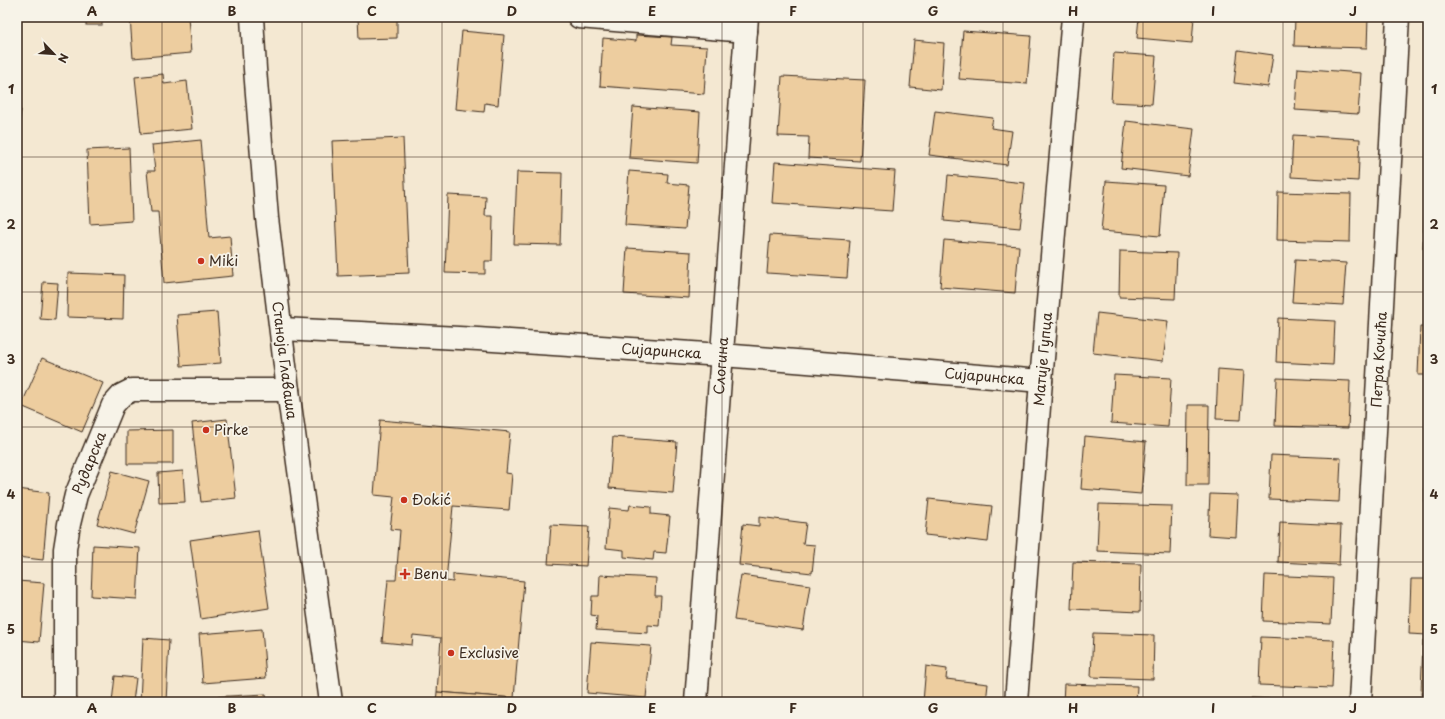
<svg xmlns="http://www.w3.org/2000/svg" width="1445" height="719" font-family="'Playpen Sans',sans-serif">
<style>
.building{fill:#edcd9f;stroke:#3b2a1e}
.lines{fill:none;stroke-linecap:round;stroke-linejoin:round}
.minor-casing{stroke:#3b2a1e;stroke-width:25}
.primary-casing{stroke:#3b2a1e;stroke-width:25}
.minor{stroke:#f7f3e8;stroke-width:22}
.primary{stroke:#f7f3e8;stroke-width:22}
.grid{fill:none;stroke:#3b2a1e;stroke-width:1;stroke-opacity:0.55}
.poi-dot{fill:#c8321e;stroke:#f7f3e8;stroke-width:1.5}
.labels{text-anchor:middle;stroke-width:3.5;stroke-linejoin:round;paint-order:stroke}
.poi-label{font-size:14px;fill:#3b2a1e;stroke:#f7f3e8;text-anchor:start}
.street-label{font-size:14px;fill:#3b2a1e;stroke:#f7f3e8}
.neatline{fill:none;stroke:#3b2a1e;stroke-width:1.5}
.grid-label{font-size:13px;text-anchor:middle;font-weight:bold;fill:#3b2a1e}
</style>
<rect width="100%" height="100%" fill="#f4e8d2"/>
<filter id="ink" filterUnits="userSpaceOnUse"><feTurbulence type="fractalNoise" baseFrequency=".025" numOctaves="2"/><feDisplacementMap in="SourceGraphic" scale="8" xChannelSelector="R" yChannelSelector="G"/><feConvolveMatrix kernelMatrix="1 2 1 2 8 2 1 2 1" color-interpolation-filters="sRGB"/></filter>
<g filter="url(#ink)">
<g class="building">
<rect x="86" y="17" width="16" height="8"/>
<polygon points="130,17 188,17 191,53 133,58"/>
<polygon points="358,17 397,17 397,38 359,39"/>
<polygon points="1139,17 1194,17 1192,43 1137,38"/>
<polygon points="1295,17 1368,17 1367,48 1294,46"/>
<polygon points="462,31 504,35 498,105 485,103 484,112 455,109"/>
<polygon points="963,31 1031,36 1027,84 959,79"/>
<polygon points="636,35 672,37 671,45 707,47 704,94 600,86 603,38 636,41"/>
<polygon points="914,40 944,43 941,90 910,87"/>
<polygon points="1238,50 1273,55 1268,87 1234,83"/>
<polygon points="1114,53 1156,56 1152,104 1111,102"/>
<polygon points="1298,68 1361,73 1358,114 1295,110"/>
<polygon points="163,74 164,84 187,81 192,129 141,134 135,77"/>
<polygon points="782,76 865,80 860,161 808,158 809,137 778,136"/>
<polygon points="633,107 700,112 697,163 629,158"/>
<polygon points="17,109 21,110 17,138"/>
<polygon points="935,111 993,118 991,128 1012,131 1007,165 929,155"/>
<polygon points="1126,121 1194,129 1188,176 1121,168"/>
<polygon points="1293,135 1360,139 1358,181 1291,177"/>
<polygon points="403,138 409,273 338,276 332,141"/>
<polygon points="201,140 209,238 230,236 233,276 164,283 158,212 151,212 147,171 155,171 152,145"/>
<polygon points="129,148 132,221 90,224 87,150"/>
<polygon points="775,162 895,171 892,211 772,203"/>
<polygon points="629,171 668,174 667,183 689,185 685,229 625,225"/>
<polygon points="517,172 562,173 560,245 514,244"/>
<polygon points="948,175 1025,183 1020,228 944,221"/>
<polygon points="1106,181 1164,185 1160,236 1101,231"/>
<polygon points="1278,192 1351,194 1350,242 1277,240"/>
<polygon points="448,195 486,197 485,216 493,216 492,261 485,261 485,274 445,273"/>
<polygon points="1425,201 1428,201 1428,248 1423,248"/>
<polygon points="770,235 850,240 847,278 767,273"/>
<polygon points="944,240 1019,246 1015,293 940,287"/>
<polygon points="627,248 691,252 689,298 624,294"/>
<polygon points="1120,251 1177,253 1175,299 1119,297"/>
<polygon points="1295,260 1346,263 1343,305 1292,302"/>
<polygon points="68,273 124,275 123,319 67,317"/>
<polygon points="43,282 58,283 55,320 40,319"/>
<polygon points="217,312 221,363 181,366 177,315"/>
<polygon points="1097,313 1168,321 1163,361 1093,353"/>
<polygon points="1278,318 1335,321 1333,365 1276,362"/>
<polygon points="1420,327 1428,327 1428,375 1418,375"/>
<polygon points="42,358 103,383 82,432 21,406"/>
<polygon points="1218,369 1244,371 1241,420 1216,419"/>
<polygon points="1114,375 1171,378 1168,427 1111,423"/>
<polygon points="1277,378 1350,381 1348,428 1275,426"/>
<polygon points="1188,405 1209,405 1208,485 1187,485"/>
<polygon points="227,419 236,498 201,502 192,423"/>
<polygon points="380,420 510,432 506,473 512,474 509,510 453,506 446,581 453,582 453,574 524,581 514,698 437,692 441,638 413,635 412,645 382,642 388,580 396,580 400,530 390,529 394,497 374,495"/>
<polygon points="173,430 173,464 127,464 127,431"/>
<polygon points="1085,436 1146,442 1141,494 1081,489"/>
<polygon points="613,437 677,442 673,493 609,488"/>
<polygon points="1271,455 1341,458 1339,502 1269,499"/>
<rect x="1425" y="464" width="3" height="42"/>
<polygon points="112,471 149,481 134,534 97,524"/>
<polygon points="183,471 185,502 159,503 158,473"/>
<polygon points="17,489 49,493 43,560 17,557"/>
<polygon points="1210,494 1238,495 1236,537 1208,535"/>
<polygon points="929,499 992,506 988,542 925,535"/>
<polygon points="1099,504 1172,506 1170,554 1097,551"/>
<polygon points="630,505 651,507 651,514 670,516 666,553 654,552 653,560 624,557 624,550 606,548 609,508 629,510"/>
<polygon points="759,517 806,523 803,544 815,545 812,573 739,565 743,524 759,526"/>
<polygon points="1280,522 1341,525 1339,565 1278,562"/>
<polygon points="551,525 589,527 586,566 548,564"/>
<polygon points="258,530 269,608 201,619 190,540"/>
<polygon points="93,545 140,548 137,599 91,596"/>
<polygon points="1073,562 1141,564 1140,612 1071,609"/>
<polygon points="600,575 656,578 655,596 661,596 659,626 648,625 648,633 596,630 597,616 591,615 592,596 599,596"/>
<polygon points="741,575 810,585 803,630 734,620"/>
<polygon points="1265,575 1333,578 1331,624 1263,621"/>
<polygon points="1411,579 1428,579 1428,635 1409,634"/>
<polygon points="17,581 44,583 39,642 17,640"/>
<polygon points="262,629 266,678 203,683 199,634"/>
<polygon points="1093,633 1154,635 1153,679 1091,677"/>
<polygon points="1261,637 1334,640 1332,688 1259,685"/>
<polygon points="143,638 169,640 166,702 140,702"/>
<polygon points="1423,640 1428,640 1428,695 1421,695"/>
<polygon points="591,642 651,646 646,698 587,693"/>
<polygon points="926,666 947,669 946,679 988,684 986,702 923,702"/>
<polygon points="115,676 136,678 133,702 112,702"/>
<polygon points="1064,684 1137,686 1136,702 1063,702"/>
<polygon points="437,692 514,698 514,702 436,702"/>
<polygon points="266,694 267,702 212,702 211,697"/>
<polygon points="1251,698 1324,701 1324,702 1251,702"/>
<rect x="17" y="700" width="27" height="2"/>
</g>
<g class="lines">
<defs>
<g id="minor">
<polyline points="579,17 746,31"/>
<path id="s1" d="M282,329L478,339L722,355L1041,381"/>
<path id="s2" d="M65,702V549L69,524L76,495L113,405L122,395L132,390H288"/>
<path id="s3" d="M696,702L747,17"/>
<path id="s4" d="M1016,702L1041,381L1073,17"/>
<path id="s5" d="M1360,702L1398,17"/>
</g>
<g id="primary">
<path id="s6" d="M252,17L255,69L267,218L288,390L331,702"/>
</g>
</defs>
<use href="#minor" class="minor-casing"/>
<use href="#primary" class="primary-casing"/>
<use href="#minor" class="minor"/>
<use href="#primary" class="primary"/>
</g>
</g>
<path class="grid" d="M162,17V702M302,17V702M442,17V702M582,17V702M722,17V702M863,17V702M1003,17V702M1143,17V702M1283,17V702M17,157H1428M17,292H1428M17,427H1428M17,562H1428"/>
<g class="poi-dot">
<circle cx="201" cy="261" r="4"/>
<circle cx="206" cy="430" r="4"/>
<circle cx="404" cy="500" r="4"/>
<path d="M403 568h4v4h4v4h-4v4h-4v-4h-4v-4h4z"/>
<circle cx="451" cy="653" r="4"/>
</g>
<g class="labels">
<g class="poi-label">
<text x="209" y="266">Miki</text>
<text x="214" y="435">Pirke</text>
<text x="412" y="505">Đokić</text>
<text x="413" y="579">Benu</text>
<text x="459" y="658">Exclusive</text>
</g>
<g class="street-label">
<text dy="5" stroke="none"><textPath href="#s1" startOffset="380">Сијаринска</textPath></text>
<text dy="5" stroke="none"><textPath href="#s4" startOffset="344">Матије Гупца</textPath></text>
<text dy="5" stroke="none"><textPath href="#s6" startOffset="345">Станоја Главаша</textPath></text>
<text dy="5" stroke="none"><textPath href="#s5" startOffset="343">Петра Кочића</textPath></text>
<text dy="5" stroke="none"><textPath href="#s3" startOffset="337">Слогина</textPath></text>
<text dy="5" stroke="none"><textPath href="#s1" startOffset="704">Сијаринска</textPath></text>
<text dy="5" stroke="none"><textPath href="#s2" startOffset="243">Рударска</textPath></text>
</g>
</g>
<rect width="1445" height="719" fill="none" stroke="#f7f3e8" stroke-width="44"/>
<g transform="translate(54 54) rotate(115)" stroke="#f7f3e8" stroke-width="3" paint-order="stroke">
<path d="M0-3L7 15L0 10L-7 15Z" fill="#3b2a1e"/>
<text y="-6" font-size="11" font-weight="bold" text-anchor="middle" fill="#3b2a1e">N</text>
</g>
<rect x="22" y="22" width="1401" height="675" class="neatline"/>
<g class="grid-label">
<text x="92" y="16">A</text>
<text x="232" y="16">B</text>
<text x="372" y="16">C</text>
<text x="512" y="16">D</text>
<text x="652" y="16">E</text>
<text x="793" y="16">F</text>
<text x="933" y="16">G</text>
<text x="1073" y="16">H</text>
<text x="1213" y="16">I</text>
<text x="1353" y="16">J</text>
<text x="11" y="94">1</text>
<text x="1434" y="94">1</text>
<text x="11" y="229">2</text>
<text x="1434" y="229">2</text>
<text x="11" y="364">3</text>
<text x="1434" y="364">3</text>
<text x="11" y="499">4</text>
<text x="1434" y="499">4</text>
<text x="11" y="634">5</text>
<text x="1434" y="634">5</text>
<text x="92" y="713">A</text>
<text x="232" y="713">B</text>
<text x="372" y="713">C</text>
<text x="512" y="713">D</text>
<text x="652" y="713">E</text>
<text x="793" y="713">F</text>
<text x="933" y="713">G</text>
<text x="1073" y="713">H</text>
<text x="1213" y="713">I</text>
<text x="1353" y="713">J</text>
</g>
</svg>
